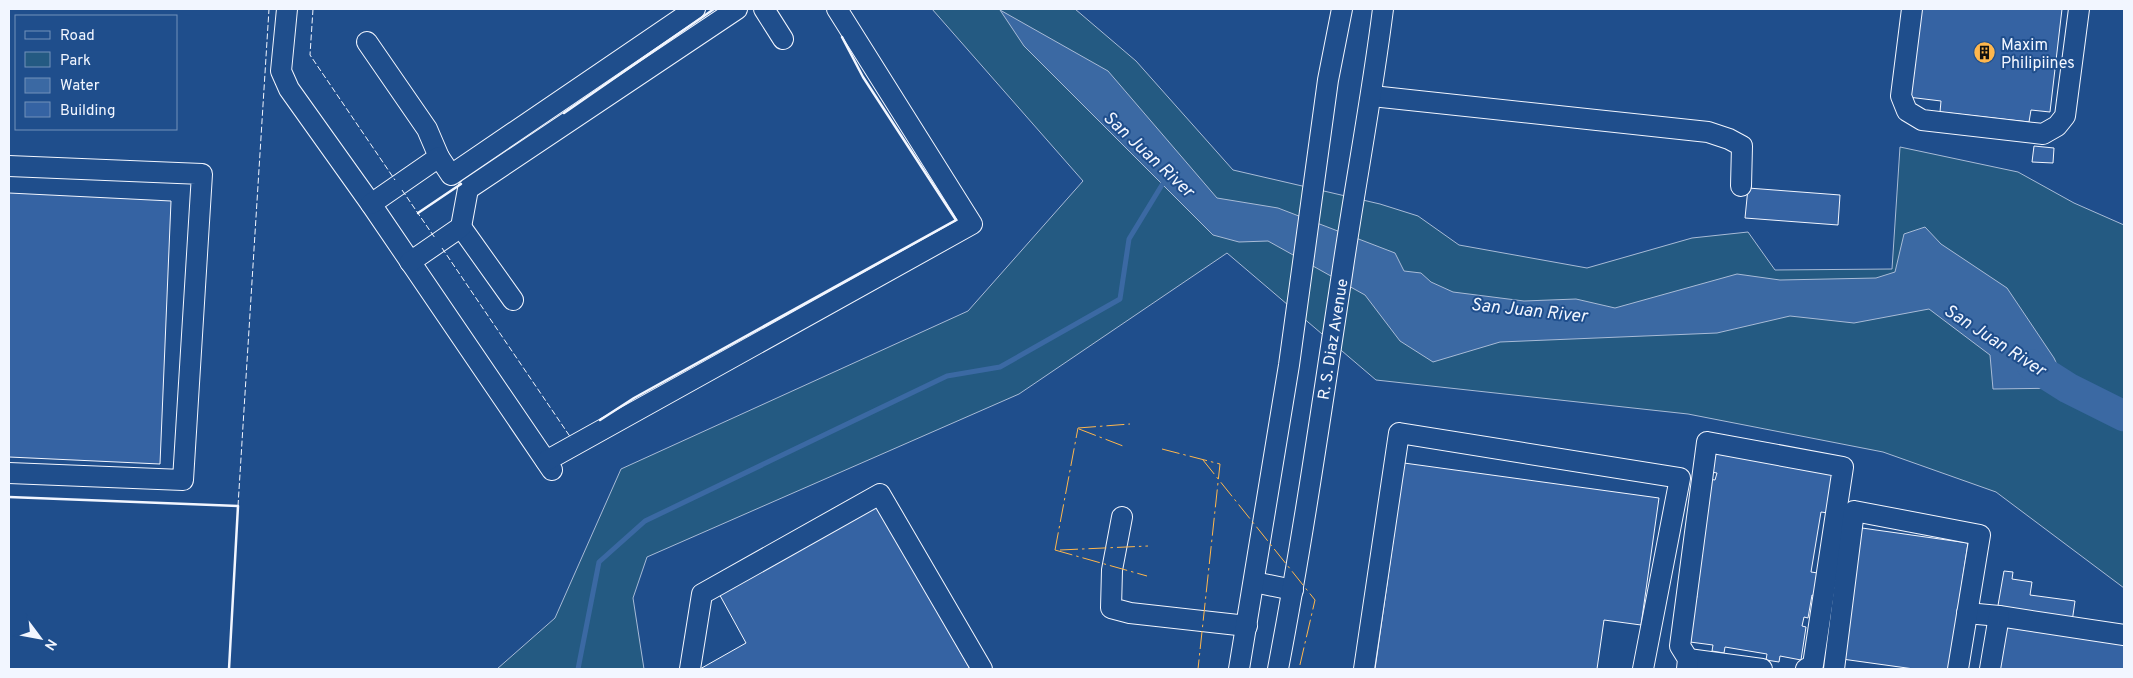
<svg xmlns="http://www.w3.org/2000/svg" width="2133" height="678" font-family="Overpass,sans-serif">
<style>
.green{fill:#245a82;stroke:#a8bbd7}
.water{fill:#3b69a3;stroke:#a8bbd7}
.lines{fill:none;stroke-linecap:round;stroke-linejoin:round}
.stream{stroke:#3b69a3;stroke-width:5}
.river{stroke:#3b69a3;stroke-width:31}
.building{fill:#3563a3;stroke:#f2f6ff}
.minor-casing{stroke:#f2f6ff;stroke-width:22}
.minor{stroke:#1f4e8c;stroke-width:20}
.fence{stroke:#f2f6ff;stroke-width:1;stroke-dasharray:6 2.5;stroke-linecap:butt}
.wall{stroke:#f2f6ff;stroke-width:2.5}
.power{stroke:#ffb74d;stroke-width:1;stroke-dasharray:18 4 2.5 4;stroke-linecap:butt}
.labels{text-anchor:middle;stroke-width:4;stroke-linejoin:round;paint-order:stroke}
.poi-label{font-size:16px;fill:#f2f6ff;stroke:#1f4e8c;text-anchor:start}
.street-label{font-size:16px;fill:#f2f6ff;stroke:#1f4e8c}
.water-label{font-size:18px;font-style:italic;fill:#f2f6ff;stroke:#1f4e8c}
</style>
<rect width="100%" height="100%" fill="#1f4e8c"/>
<polygon class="green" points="932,9 1075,9 1136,61 1233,170 1380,204 1418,216 1459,245 1587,268 1692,238 1748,232 1775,270 1892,269 1900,147 2018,172 2074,203 2124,225 2124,588 1996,492 1883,452 1688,414 1376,380 1227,253 1019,394 647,557 633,598 644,669 497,669 555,618 621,469 968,311 1083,181"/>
<polygon class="water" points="1000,10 1108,71 1217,198 1278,208 1395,253 1404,271 1421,273 1431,282 1453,292 1524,301 1576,299 1615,308 1737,274 1780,280 1876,278 1895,272 1904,234 1925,227 1941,244 2007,288 2054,358 2068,388 1993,389 1990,355 1929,309 1854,323 1790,316 1717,333 1500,342 1433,362 1400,341 1365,295 1268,241 1239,242 1213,235 1024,46"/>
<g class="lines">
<polyline class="stream" points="578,669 599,562 645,521 947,376 1000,367 1120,299 1129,239 1165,180"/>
<polyline class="river" points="2032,365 2068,388 2124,416"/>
</g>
<g class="building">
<polygon points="1919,9 2062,9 2050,112 2031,110 2029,122 1940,112 1941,101 1908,97"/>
<polygon points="2034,146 2054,148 2053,163 2032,162"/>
<polygon points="1748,188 1840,195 1838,225 1745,218"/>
<polygon points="9,193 171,201 160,464 9,457"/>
<polygon points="1714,452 1834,472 1828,513 1821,512 1811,572 1818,573 1815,596 1812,595 1808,618 1804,617 1802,626 1806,627 1801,660 1780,656 1779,662 1766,660 1767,654 1725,647 1724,653 1712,651 1713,645 1690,642 1693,601 1696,601 1697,596 1692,596 1708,479 1715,480 1717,473 1711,472"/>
<polygon points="1404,463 1659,498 1641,625 1604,620 1597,669 1375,669"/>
<polygon points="874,500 970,669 700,669 746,643 717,590"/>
<polygon points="1862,528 1968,543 1949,669 1914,669 1842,659"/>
<polygon points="2004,571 2013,572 2012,579 2032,582 2030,595 2075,601 2072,622 1997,611"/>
<polygon points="2005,626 2124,640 2124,669 2000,669"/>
</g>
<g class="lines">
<defs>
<g id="minor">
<polyline points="287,9 281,71 289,89 371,204 552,470"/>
<polyline points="764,9 783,39"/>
<polyline points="1912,9 1901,96 1907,111 1922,120 2043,134 2057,126 2065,116 2079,9"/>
<polyline points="367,42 427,129 439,157"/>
<polyline points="1372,96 1708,132 1729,139 1742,146 1741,186"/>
<polyline points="9,166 202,174 183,480 9,473"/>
<polyline points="371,204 439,157 451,175 695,9"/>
<polyline points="461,227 513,300"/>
<polyline points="410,262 461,227 468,189 737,9"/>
<polyline points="546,461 972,224 837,9"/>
<polyline points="1122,517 1112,570 1111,608 1130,613 1247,626"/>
<polyline points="1254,582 1293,590"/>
<polyline points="1967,613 1999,616 2124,635"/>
<polyline points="1688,659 1762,669"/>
<polyline points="690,669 702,594 880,494 982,669"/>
<polyline points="1239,669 1289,365 1328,80 1342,9"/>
<path d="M1278,669C1303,538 1322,406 1342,274C1355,185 1372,97 1383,9"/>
<polyline points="1364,669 1399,433 1680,478 1643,669"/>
<polyline points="1687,669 1688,659 1680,646 1707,442 1843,467 1813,665 1806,669"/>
<polyline points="1834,669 1854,511 1980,535 1958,669"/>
<polyline points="1990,669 1999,616"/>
</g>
</defs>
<use href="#minor" class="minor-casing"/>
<use href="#minor" class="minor"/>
<g class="fence">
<polyline points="313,9 310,55 395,180"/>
<polyline points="402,190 435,238"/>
<polyline points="442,248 571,438"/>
<polyline points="238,506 269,9"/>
</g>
<g class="wall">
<polyline points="564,113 714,9"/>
<polyline points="418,213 461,184"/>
<polyline points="600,420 634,398 956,220 863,77 842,37"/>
<polyline points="9,497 238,506 229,669"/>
</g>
<g class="power">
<polyline points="1078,428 1130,424"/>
<polyline points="1079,429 1123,446"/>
<polyline points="1162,449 1220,464 1198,669"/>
<polyline points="1203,460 1315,600 1299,669"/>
<polyline points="1055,550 1078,428"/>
<polyline points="1055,550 1147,576"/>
<polyline points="1060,550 1148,546"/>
</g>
</g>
<defs>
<symbol id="building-disc" viewBox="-11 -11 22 22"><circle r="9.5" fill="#ffb74d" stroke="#1f4e8c"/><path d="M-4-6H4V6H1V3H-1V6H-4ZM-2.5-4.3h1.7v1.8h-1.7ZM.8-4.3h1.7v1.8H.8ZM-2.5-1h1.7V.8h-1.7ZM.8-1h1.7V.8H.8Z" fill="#111"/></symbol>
</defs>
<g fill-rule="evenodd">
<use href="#building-disc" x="1972" y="40" width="25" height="25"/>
</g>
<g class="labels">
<g class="poi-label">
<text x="2001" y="50">Maxim<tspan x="2001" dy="18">Philipiines</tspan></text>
</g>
<g class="street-label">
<text transform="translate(1332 339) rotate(-81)" y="6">R. S. Diaz Avenue</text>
</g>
<g class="water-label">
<text transform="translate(1149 154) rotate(43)" y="6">San Juan River</text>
<text transform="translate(1529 310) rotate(6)" y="6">San Juan River</text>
<text transform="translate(1995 340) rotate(33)" y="6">San Juan River</text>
</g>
</g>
<rect width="2133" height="678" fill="none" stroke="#f2f6ff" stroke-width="20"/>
<rect x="15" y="15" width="162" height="115" fill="#1f4e8c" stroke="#7391ba"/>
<rect x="25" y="31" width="25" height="8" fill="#1f4e8c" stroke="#7391ba"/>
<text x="60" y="40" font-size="15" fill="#f2f6ff">Road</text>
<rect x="25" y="52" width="25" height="15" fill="#245a82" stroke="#7391ba"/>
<text x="60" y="65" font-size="15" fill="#f2f6ff">Park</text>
<rect x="25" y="78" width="25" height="15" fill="#3b69a3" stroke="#7391ba"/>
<text x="60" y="90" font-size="15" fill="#f2f6ff">Water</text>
<rect x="25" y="102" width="25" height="15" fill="#3563a3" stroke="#7391ba"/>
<text x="60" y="115" font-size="15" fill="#f2f6ff">Building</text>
<g transform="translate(40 638) rotate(122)" stroke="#1f4e8c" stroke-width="4" paint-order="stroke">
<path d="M0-4L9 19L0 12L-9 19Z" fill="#f2f6ff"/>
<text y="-8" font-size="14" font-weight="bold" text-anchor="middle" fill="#f2f6ff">N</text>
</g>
</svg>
